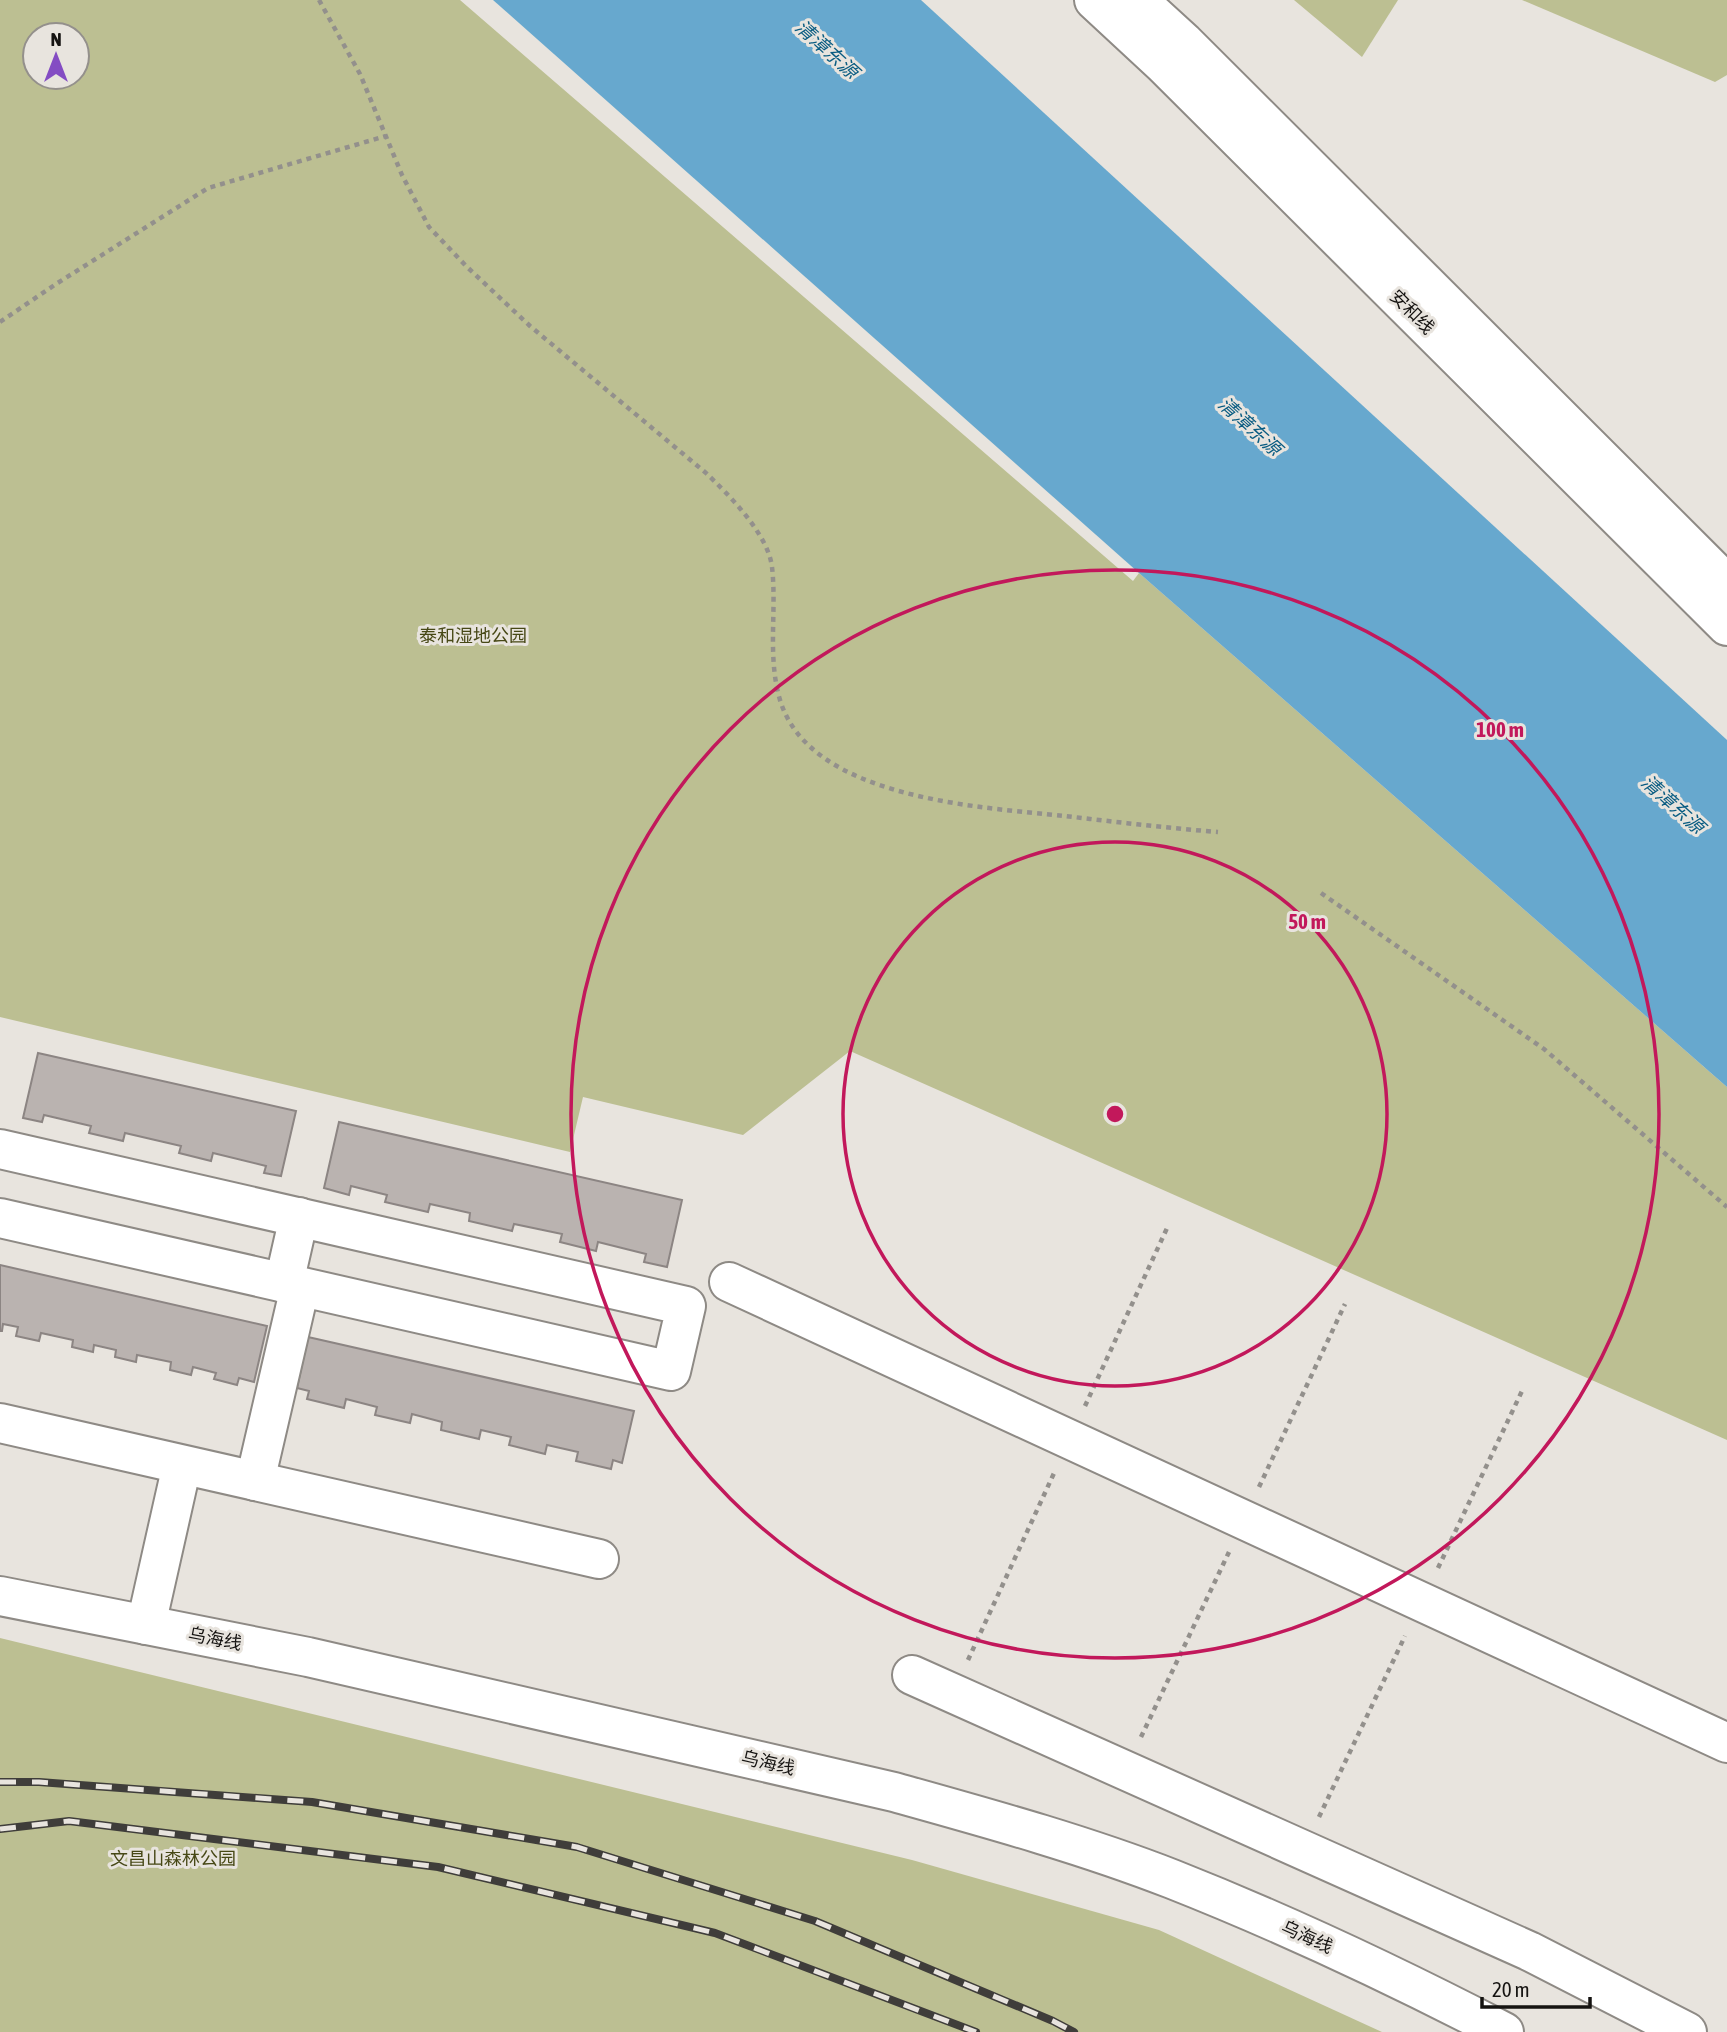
<svg xmlns="http://www.w3.org/2000/svg" width="1727" height="2032" font-family="'Asap Condensed','Noto Sans SC',sans-serif">
<style>
.green{fill:#bcbf92;fill-rule:evenodd}
.water{fill:#67a8ce}
.building{fill:#bab3b0;stroke:#8c8583;stroke-width:2}
.lines{fill:none;stroke-linecap:round;stroke-linejoin:round}
.minor-casing{stroke:#8e8a85;stroke-width:42}
.major-casing{stroke:#8e8a85;stroke-width:42}
.highway-casing{stroke:#8e8a85;stroke-width:42}
.path{stroke:#93908c;stroke-width:4.5;stroke-dasharray:5 5;stroke-linecap:butt}
.minor{stroke:#fff;stroke-width:38}
.major{stroke:#fff;stroke-width:38}
.highway{stroke:#fff;stroke-width:38}
.rail-casing{stroke:#3f3d3a;stroke-width:8}
.rail{stroke:#e8e4de;stroke-width:5;stroke-dasharray:16;stroke-linecap:butt}
.ring{fill:none;stroke:#c2185b;stroke-width:3.5}
.labels{text-anchor:middle;stroke-width:6;stroke-linejoin:round;paint-order:stroke}
.street-label{font-size:18px;fill:#151311;stroke:#e8e4de}
.park-label{font-size:18px;fill:#474816;stroke:#e8e4de}
.water-label{font-size:19px;font-style:italic;fill:#095c82;stroke:#e8e4de}
.centre{fill:#c2185b;stroke:#e8e4de;stroke-width:3.5}
.ring-label{font-size:21px;text-anchor:middle;font-weight:bold;fill:#c2185b;stroke:#e8e4de;stroke-width:6;stroke-linejoin:round;paint-order:stroke}
</style>
<rect width="100%" height="100%" fill="#e8e4de"/>
<g class="green">
<path d="M0,0H460L1133,581L1139,573L1727,1087V1440L850,1051L743,1135L583,1097L570,1152L0,1017ZM35,35H77V77H35Z"/>
<polygon points="1294,0 1398,0 1362,57"/>
<polygon points="1522,0 1727,0 1727,75 1715,82"/>
<polygon points="0,1638 912,1860 1159,1930 1382,2032 0,2032"/>
</g>
<polygon class="water" points="493,0 921,0 1727,740 1727,1087 1139,573"/>
<g class="building">
<polygon points="38,1053 296,1111 281,1176 264,1173 266,1166 213,1153 211,1161 179,1153 181,1146 125,1133 123,1141 89,1133 91,1126 44,1115 42,1122 23,1118"/>
<polygon points="339,1122 682,1200 667,1267 644,1262 646,1254 598,1242 596,1251 560,1242 562,1234 514,1224 512,1231 469,1221 470,1213 430,1204 428,1212 385,1202 387,1195 351,1186 349,1195 324,1188"/>
<polygon points="0,1265 267,1326 254,1382 239,1378 237,1385 214,1379 216,1373 193,1367 191,1375 170,1370 171,1362 137,1355 136,1362 115,1357 116,1350 94,1345 93,1352 72,1347 73,1340 41,1333 39,1341 16,1336 18,1327 3,1324 2,1331 0,1331"/>
<polygon points="308,1337 634,1411 622,1463 613,1460 611,1469 576,1461 578,1452 547,1445 545,1454 509,1445 511,1437 481,1430 479,1439 441,1430 442,1422 412,1414 410,1423 375,1415 377,1407 346,1399 344,1408 307,1399 309,1391 297,1388"/>
</g>
<g class="lines">
<defs>
<g id="minor">
<polyline points="0,1149 686,1306 671,1371 0,1218"/>
<polyline points="729,1282 1727,1743"/>
<polyline points="284,1283 299,1217"/>
<polyline points="0,1423 599,1559"/>
<polyline points="255,1481 300,1287"/>
<polyline points="146,1625 182,1465"/>
<polyline points="912,1675 1529,1951 1687,2032"/>
</g>
<g id="major">
<polyline points="1094,0 1163,64 1727,626"/>
<polyline points="1138,0 1184,42 1727,584"/>
</g>
<path id="highway" d="M0,1596L308,1657L894,1792C987,1818 1082,1844 1172,1879C1286,1924 1396,1976 1504,2032"/>
</defs>
<use href="#minor" class="minor-casing"/>
<use href="#major" class="major-casing"/>
<use href="#highway" class="highway-casing"/>
<g class="path">
<path d="M319,0L360,74L402,175L429,227L466,266L530,326L706,473C729,495 768,534 772,567C777,611 767,656 780,700C810,799 979,807 1065,816C1116,822 1167,828 1218,832"/>
<polyline points="0,322 56,284 208,188 386,136"/>
<polyline points="1321,893 1544,1049 1727,1207"/>
<polyline points="1085,1406 1168,1226"/>
<polyline points="1259,1487 1345,1304"/>
<polyline points="1438,1568 1522,1391"/>
<polyline points="968,1660 1055,1471"/>
<polyline points="1141,1737 1229,1552"/>
<polyline points="1319,1817 1405,1636"/>
</g>
<use href="#minor" class="minor"/>
<use href="#major" class="major"/>
<use href="#highway" class="highway"/>
<defs>
<g id="rail">
<polyline points="0,1782 39,1782 312,1802 577,1847 815,1921 1053,2021 1074,2032"/>
<polyline points="0,1829 69,1821 438,1867 715,1933 976,2032"/>
</g>
</defs>
<use href="#rail" class="rail-casing"/>
<use href="#rail" class="rail"/>
</g>
<g class="ring">
<circle cx="1115" cy="1114" r="272"/>
<circle cx="1115" cy="1114" r="544"/>
</g>
<g class="labels">
<g class="street-label">
<text transform="translate(1412 312) rotate(45)" y="6">安和线</text>
<text transform="translate(215 1639) rotate(11)" y="6">乌海线</text>
<text transform="translate(768 1763) rotate(13)" y="6">乌海线</text>
<text transform="translate(1307 1937) rotate(24)" y="6">乌海线</text>
</g>
<g class="park-label">
<text x="473" y="642">泰和湿地公园</text>
<text x="173" y="1865">文昌山森林公园</text>
</g>
<g class="water-label">
<text transform="translate(827 49) rotate(42)" y="7">清漳东源</text>
<text transform="translate(1250 426) rotate(42)" y="7">清漳东源</text>
<text transform="translate(1673 804) rotate(42)" y="7">清漳东源</text>
</g>
</g>
<circle cx="1115" cy="1114" r="10" class="centre"/>
<g class="ring-label">
<text x="1500" y="737">100 m</text>
<text x="1307" y="929">50 m</text>
</g>
<g transform="translate(56 56)"><circle r="33" fill="#e8e4de" stroke="#94908c" stroke-width="2"/>
<path d="M0-5L12 26L0 18L-12 26Z" fill="#844cc3"/>
<text y="-10" font-size="19" font-weight="bold" text-anchor="middle" fill="#151311">N</text>
</g>
<path d="M1482 1997v10h108v-10" fill="none" stroke="#151311" stroke-width="3.5"/>
<text x="1492" y="1997" font-size="21" fill="#151311" stroke="#e8e4de" stroke-width="5" paint-order="stroke">20 m</text>
</svg>
